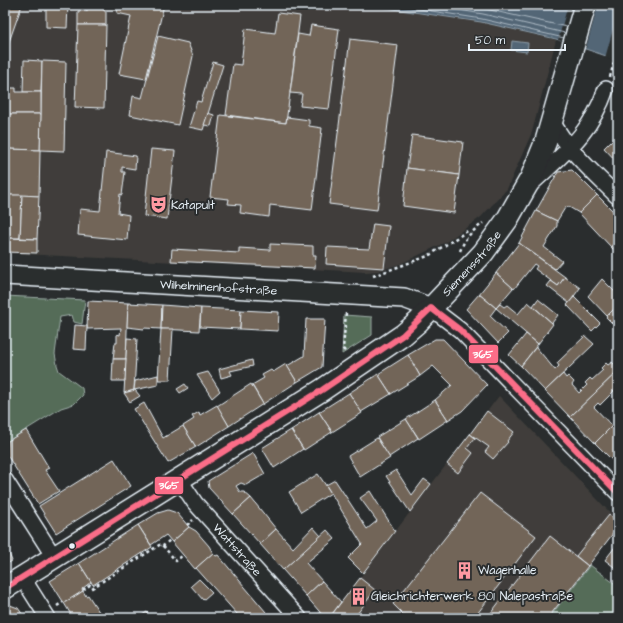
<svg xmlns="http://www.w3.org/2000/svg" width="623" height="623" font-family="'Architects Daughter',sans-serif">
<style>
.built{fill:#403e3b}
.green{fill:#556c59;stroke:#9eaea8}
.water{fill:#536676;stroke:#8f9eaa}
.pier{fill:#2a2d2e}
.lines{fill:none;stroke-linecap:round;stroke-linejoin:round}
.shore{stroke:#acb9c4;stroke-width:1}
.building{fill:#726558;stroke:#e8f1f8}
.minor-casing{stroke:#e8f1f8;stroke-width:18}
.tertiary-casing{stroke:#e8f1f8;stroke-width:22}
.secondary-casing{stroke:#e8f1f8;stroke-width:24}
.path{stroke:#e8f1f8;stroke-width:2.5;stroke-dasharray:3 3;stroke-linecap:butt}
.minor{stroke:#2a2d2e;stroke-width:15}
.tertiary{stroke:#2a2d2e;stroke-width:19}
.secondary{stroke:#2a2d2e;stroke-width:21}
.bus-1-casing{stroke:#2a2d2e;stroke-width:9}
.bus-1{stroke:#fb6d88;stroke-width:6}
.bus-dot{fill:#e8f1f8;stroke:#2a2d2e;stroke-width:1.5}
.labels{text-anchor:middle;stroke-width:4;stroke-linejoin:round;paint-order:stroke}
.poi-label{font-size:12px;fill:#e8f1f8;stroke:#2a2d2e;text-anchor:start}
.street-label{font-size:12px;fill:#e8f1f8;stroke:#2a2d2e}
.line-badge{stroke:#2a2d2e;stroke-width:1.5}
.badge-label{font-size:11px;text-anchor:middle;font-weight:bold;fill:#fff}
</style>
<rect width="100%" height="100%" fill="#2a2d2e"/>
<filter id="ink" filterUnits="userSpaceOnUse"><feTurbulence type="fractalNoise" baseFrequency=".025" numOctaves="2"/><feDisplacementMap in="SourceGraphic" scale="8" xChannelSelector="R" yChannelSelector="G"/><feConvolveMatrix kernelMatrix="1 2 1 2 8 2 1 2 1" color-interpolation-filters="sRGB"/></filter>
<g filter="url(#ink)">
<g class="built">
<polygon points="5,5 364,5 481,22 556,40 532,132 507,189 481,217 446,242 400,264 378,271 366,272 5,253"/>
<polygon points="499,396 618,521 618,527 548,618 329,618"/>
</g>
<g class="green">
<polygon points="5,296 85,300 82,324 74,322 72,315 60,317 55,354 57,365 59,371 82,388 83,395 74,404 61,408 8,441 7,455 5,457"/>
<polygon points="344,315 372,317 372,335 342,354"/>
<polygon points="590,565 618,586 618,618 549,618"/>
</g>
<g class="water">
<polygon points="366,5 618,5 618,60 556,39 481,22"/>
<polygon points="512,41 528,43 527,52 511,50"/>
</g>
<g class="pier">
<polygon points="568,5 598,5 586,48 558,40"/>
<polygon points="618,12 618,62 605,58"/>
</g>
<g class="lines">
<g class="shore">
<polyline points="394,5 482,19 564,38"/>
<polyline points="428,5 483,14 565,33"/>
<polyline points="467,5 567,27"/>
</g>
</g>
<g class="building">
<polygon points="5,5 22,5 5,53"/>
<polygon points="46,5 68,5 67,28 46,27"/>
<polygon points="87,5 104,5 104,11 106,11 106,25 78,25 78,11 87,11"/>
<polygon points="118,5 164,5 146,79 119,74 131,16 117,13"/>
<polygon points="278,13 300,16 286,123 226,115 233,64 241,65 245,29 275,33"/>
<polygon points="78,25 106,25 104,108 75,107"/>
<polygon points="311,25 339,29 329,109 300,106 302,94 290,93 298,34 309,36"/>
<polygon points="158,36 188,43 193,56 178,125 130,115 133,96 142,98"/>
<polygon points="350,39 398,45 377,210 329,204"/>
<polygon points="24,60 42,61 41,92 23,92"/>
<polygon points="42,61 66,62 64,151 40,150"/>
<polygon points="213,62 223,65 203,130 189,127 197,101 201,102"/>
<polygon points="5,88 16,88 16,92 41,92 41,114 5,114"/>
<polygon points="208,113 214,115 211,126 204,125"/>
<polygon points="5,114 41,114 40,150 5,149"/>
<polygon points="220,115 286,123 287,117 309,120 309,126 322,128 312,210 270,205 269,217 240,213 241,205 228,204 229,199 210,197"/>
<polygon points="618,134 618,163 604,148"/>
<polygon points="412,135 463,142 459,175 407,168"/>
<polygon points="5,149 8,149 6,195 5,195"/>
<polygon points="8,149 40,150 39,196 6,195"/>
<polygon points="151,149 175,151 167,219 144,216"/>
<polygon points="106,152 136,156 135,169 122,167 122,172 125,172 122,195 120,194 118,213 129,215 127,240 78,235 80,209 100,211"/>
<polygon points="407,168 459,175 454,213 403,206"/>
<polygon points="572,170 597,195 579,213 569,207 565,208 557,221 536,211 558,172"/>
<polygon points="6,195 22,195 20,238 5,238"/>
<polygon points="22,195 39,196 37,239 20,238"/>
<polygon points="597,195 618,216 618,238 611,247 579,213"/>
<polygon points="536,211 557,221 557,226 544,247 562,261 555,269 519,243"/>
<polygon points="373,224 389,226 384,268 326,264 327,247 369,249"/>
<polygon points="5,238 37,239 37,253 5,252"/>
<polygon points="618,238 618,254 611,247"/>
<polygon points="519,243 565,277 558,286 535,269 537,266 534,264 514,289 496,273"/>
<polygon points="270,244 313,246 313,255 316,255 315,268 171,261 172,249 239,253 239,248 270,250"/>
<polygon points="496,273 513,288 496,308 479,294"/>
<polygon points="565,277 580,288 569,303 547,286 551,281 558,286"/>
<polygon points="602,279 618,295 618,305 607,316 588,296"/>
<polygon points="479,294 496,308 490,316 508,333 498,343 466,309"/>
<polygon points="574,297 600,323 592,331 567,305"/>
<polygon points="538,299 558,315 552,323 533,306"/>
<polygon points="88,301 128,303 126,359 113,359 115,343 117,343 117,334 120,335 121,328 87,329"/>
<polygon points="528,302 553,324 538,344 496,308 500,304 504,307 507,305 518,314"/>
<polygon points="128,303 162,305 161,329 144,328 144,329 127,327"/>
<polygon points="162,305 201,308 199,331 161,329"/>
<polygon points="618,305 618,329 606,317"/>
<polygon points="201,308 241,310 240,329 200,327"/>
<polygon points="241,310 279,312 278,331 240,329"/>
<polygon points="306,319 325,319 322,367 297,382 287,366 304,356"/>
<polygon points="75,325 87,326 86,350 73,349"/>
<polygon points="161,329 173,329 170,380 158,380"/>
<polygon points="526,334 538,344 521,366 509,355"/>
<polygon points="585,336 594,344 545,391 521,366 536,347 555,370 559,366 557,363"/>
<polygon points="127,338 137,339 134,390 124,393"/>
<polygon points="435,339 443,339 487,385 462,411 448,420 435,400 452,385 433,366 420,376 408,355"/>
<polygon points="408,355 420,376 391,394 378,374"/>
<polygon points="113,359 126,359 125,381 112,381"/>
<polygon points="252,360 253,366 230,371 232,375 221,378 219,369"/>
<polygon points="612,362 618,368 618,371 570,417 545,391 563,374 566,378 568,376 574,382 572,385 579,393 587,385 585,383 590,378 592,380 603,370 601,368 606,363 608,365"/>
<polygon points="286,364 297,382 263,404 252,385 264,378 262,375 271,370 273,372"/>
<polygon points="618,371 618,387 600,405 598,403 594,407 612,426 595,443 570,417"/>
<polygon points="208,372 220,391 212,398 197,375"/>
<polygon points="378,374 391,394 361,412 349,393"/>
<polygon points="158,375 158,385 134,390 135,381"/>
<polygon points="185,384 188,388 180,393 177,389"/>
<polygon points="251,384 263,404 229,426 217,406"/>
<polygon points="135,390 140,396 130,402 124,393"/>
<polygon points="349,393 362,413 332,432 319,412"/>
<polygon points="435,400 448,420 419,439 406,419"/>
<polygon points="144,403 163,438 183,426 196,447 168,463 134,409"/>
<polygon points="217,405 229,426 196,447 183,426 194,419 192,416 199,412 200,415"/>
<polygon points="487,411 514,432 507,441 508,442 493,459 485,452 489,447 470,434"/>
<polygon points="319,412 332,432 304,450 291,430"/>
<polygon points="406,419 418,438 389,457 377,437"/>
<polygon points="612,426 618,432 618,466 595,443"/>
<polygon points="26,430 49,468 45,470 59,491 38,504 7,455 8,441"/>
<polygon points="291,430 303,449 274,468 262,448"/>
<polygon points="470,434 475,438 467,448 473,453 458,473 447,464"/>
<polygon points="377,438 390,458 360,477 348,456"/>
<polygon points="253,453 265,474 246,485 241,483 236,486 240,492 244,492 251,498 233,514 209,488 208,481"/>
<polygon points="114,459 131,486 56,533 39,506"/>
<polygon points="396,470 412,495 424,479 431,484 410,512 386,476"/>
<polygon points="318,474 331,493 301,512 289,492"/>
<polygon points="335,480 367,529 377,521 360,498 370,491 395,531 363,573 348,558 362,544 326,485"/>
<polygon points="480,493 536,536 474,618 407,618 393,604"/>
<polygon points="251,498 276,529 260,544 233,514"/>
<polygon points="168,510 177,513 189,527 172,542 166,535 151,545 138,525 158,513"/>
<polygon points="609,515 618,522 618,527 588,566 576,556"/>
<polygon points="138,525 152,547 93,585 79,563"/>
<polygon points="189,527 196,531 209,546 213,553 195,569 172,542"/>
<polygon points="313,527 321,536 283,570 260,544 276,529 293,548"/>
<polygon points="327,530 335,539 306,563 322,581 306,596 283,570"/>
<polygon points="550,536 588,566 548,618 487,618"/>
<polygon points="618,543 618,570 605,560"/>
<polygon points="5,544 12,561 5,565"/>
<polygon points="213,553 216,556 218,555 271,618 240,618 237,614 196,568"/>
<polygon points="79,563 91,582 82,589 83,591 64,603 50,581"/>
<polygon points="360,578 375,590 354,618 329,618"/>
<polygon points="199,579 212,592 203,600 191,586"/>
<polygon points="322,581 341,602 329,618 325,618 306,596"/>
<polygon points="83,591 86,596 88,595 103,618 73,618 64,603"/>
<polygon points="10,605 18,608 25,618 5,618 5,609"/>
<polygon points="147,612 150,618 137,618"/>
</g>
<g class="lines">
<defs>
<g id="minor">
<path d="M552,121C567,150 595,174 618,197"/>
<path d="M530,185C564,153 590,135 606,89"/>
<polyline points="431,308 460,330 618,493"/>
<path id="s1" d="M179,479L195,503L299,618"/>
<polyline points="5,480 54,557"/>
<polyline points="22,577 48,618"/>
</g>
<g id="tertiary">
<path id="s2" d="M5,275L404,298L431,308"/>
</g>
<g id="secondary">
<path id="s3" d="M5,588L322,390L403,335L418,322L483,253L507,220L531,178L546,141L585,5"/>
</g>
</defs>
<use href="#minor" class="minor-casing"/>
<use href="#tertiary" class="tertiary-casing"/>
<use href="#secondary" class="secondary-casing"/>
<g class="path">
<polyline points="610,77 618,48"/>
<polyline points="460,251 465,240 472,232 483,223"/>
<polyline points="373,276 428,256 469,230"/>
<polyline points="346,313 343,349 347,353"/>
<polyline points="5,348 8,293"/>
<polyline points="187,525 193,520"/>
<polyline points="163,546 176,561 183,555"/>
<polyline points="83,590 90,585 92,588 161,544 163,546 170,540"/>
<polyline points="57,606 63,602"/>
</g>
<use href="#minor" class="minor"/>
<use href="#tertiary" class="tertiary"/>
<use href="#secondary" class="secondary"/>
<defs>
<polyline id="bus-1" points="5,588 322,390 403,335 431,308 460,330 618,493"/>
</defs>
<use href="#bus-1" class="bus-1-casing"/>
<use href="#bus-1" class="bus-1"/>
</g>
</g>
<defs>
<symbol id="theatre-bare" viewBox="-9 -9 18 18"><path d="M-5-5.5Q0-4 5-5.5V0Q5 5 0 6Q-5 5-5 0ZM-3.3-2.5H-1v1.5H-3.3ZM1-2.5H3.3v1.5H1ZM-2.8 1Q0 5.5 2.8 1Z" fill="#ff9aa2" stroke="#2a2d2e" stroke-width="2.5" paint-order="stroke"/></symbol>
<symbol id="building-bare" viewBox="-9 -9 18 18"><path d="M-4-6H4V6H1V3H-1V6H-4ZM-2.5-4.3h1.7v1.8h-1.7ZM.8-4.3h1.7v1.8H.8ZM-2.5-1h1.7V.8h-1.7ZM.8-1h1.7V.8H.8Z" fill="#ff9aa2" stroke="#2a2d2e" stroke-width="2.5" paint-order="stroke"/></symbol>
</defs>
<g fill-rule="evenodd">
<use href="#theatre-bare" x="146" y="192" width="25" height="25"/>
<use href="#building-bare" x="452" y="558" width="25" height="25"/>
<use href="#building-bare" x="346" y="584" width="25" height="25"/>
</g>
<circle class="bus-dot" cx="72" cy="546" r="3.5"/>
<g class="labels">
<g class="poi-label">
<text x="171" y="209">Katapult</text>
<text x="478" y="574">Wagenhalle</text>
<text x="371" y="600">Gleichrichterwerk 801 Nalepastraße</text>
</g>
<g class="street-label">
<text dy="4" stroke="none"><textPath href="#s3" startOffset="571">Siemensstraße</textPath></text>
<text dy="4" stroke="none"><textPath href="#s2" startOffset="214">Wilhelminenhofstraße</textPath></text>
<text dy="4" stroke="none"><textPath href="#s1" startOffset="92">Wattstraße</textPath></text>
</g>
</g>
<g class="line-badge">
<rect x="468" y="344" width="31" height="20" rx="4" fill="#fb6d88"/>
<rect x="154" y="476" width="30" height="19" rx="4" fill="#fb6d88"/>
</g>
<g class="badge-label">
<text x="483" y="358">365</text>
<text x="169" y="489">365</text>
</g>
<rect width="623" height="623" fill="none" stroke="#2a2d2e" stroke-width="20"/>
<rect x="10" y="10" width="603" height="603" fill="none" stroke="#e8f1f8" stroke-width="1.5" filter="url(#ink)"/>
<path d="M469 44v6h96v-6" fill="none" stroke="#e8f1f8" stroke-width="2"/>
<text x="475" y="44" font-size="12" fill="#e8f1f8" stroke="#2a2d2e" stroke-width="3" paint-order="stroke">50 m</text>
</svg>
